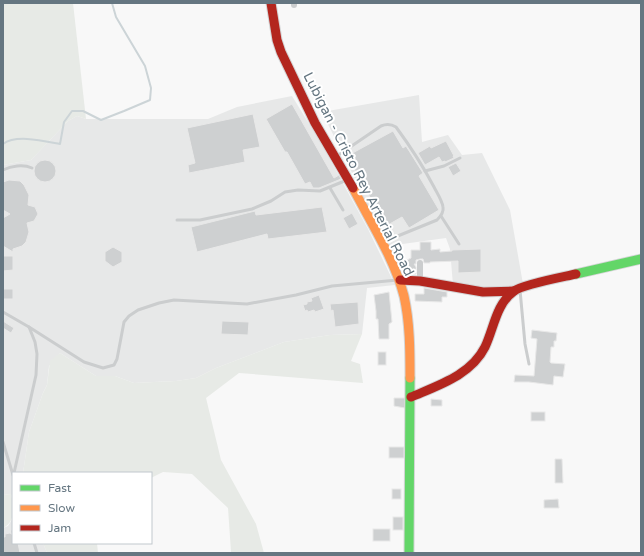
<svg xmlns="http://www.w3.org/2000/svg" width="644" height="556" font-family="'Varela Round',sans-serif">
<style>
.built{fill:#e7e8e8}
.green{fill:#e7eae6}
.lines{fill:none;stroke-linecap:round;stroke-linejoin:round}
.stream{stroke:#ccd4d7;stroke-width:2}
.building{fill:#ced0d1;stroke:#e8e8e8}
.fast-casing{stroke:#d4d5d6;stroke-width:11}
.slow-casing{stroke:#d4d5d6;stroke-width:11}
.jam-casing{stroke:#d4d5d6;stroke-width:11}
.lane{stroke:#cbcdce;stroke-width:3}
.street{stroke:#cbcdce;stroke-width:6}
.fast{stroke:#63d668;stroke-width:9}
.slow{stroke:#ff974d;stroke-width:9}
.jam{stroke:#b3261e;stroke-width:9}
.labels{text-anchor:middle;stroke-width:4;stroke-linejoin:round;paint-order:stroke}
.street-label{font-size:14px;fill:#657681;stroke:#fff}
</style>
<rect width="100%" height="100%" fill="#f8f8f8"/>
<g class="built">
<polygon points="419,95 422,142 448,135 462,155 482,153 510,210 523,284 516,286 489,289 453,285 450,249 446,238 388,246 322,112"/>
<polygon points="292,96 322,145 368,229 395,285 367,288 362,334 330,335 284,342 216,368 196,378 176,381 154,382 134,383 115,376 96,376 60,353 49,366 47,385 43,393 29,432 23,473 13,473 13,500 11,494 3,495 3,165 31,160 68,121 77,116 86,119 208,119 237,107"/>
<polygon points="13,518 13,543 43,543 47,553 3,553 3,528 8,526"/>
</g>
<g class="green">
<polygon points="3,3 73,3 86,119 77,116 68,121 31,160 3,165"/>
<polygon points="362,334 351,361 360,364 363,383 239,373 206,398 221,460 256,524 264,553 232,553 231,552 228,508 192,474 163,472 151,478 151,473 23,473 29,432 43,393 47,385 50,361 60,353 96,376 115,376 134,383 154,382 176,381 196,378 216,368 284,342 330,335"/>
<path d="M11,494C14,506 16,522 3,528V495Z"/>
<polygon points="43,543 97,543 98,553 47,553"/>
</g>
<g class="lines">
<path class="stream" d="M3,144C16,134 44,141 60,144L64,122L72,111H83L101,120L124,111L150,100L151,88L145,66L116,17L112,3"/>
</g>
<g class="building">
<polygon points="292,104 334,178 339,175 341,179 319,188 313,188 310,182 305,184 287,152 285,152 266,119"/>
<polygon points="253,114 260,147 243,150 245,162 189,173 188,165 195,163 187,128"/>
<polygon points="393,131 403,148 406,146 423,173 419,176 439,210 409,228 402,217 386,226 347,156"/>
<polygon points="446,141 454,156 453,156 454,158 445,162 445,161 442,162 439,157 425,165 418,153 430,146 431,148"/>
<circle cx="45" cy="171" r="11"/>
<polygon points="456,163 461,171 453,176 448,167"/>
<polygon points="9,180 20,181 24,185 29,195 28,205 35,207 38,214 34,221 27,223 29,232 26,242 22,246 13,249 13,252 3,246 3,218 10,214 3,210 3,182"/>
<polygon points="322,207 327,232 268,239 267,234 197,252 191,227 255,211 256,215"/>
<polygon points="352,213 358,224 349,229 343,218"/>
<polygon points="420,242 431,242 431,250 440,249 440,252 452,251 452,250 481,249 481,272 458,273 458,261 430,262 430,263 424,263 423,259 420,259 416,260 416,264 414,264 416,267 416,274 409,274 404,265 400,264 411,258 411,250 420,250"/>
<polygon points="113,247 122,252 122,262 113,267 105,261 105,252"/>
<polygon points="3,256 13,256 13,270 3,271"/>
<polygon points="424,288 447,292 447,297 442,297 442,302 415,301 415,294 424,294"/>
<rect x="3" y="289" width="10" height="10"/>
<polygon points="389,292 392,322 389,324 389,339 379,339 378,319 376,319 376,311 374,295"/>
<polygon points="319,295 324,309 315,312 314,310 308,312 307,310 305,311 303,305 307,304 307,302 312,301 311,298"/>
<polygon points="358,302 359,324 335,327 333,310 331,311 330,304"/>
<polygon points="3,321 14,328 11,333 3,328"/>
<polygon points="222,321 249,322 248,335 221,334"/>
<polygon points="532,330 557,333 556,341 554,341 554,347 551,347 550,362 551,363 565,364 563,377 554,376 553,385 529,382 514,382 515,375 534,376 537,339 531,338"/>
<rect x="378" y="352" width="8" height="13"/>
<polygon points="394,398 405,398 405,408 394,406"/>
<polygon points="431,399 442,400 442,406 431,406"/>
<rect x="531" y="412" width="14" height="9"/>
<rect x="389" y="447" width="15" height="11"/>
<polygon points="555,459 562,459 563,483 555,483"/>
<rect x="392" y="489" width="9" height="10"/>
<polygon points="558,499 559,508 544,508 544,500"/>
<rect x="393" y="517" width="10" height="13"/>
<rect x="373" y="529" width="17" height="12"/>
<polygon points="10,533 13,535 13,543 18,543 20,553 3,553 3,537 5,537 5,534"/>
</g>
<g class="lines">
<defs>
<g id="fast">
<polyline points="576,274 641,259"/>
<polyline points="409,553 410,378"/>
</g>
<path id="slow" d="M353,188C371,223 394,258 404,296C410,323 410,351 410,378"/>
<g id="jam">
<polyline points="271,3 277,40 281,52 315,123 353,188"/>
<polyline points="400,280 420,281 483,292 514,291"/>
<path d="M411,397C439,385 471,375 485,347C494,328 496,304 514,291C524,284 563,277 576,274"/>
</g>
</defs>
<use href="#fast" class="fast-casing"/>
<use href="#slow" class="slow-casing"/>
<use href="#jam" class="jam-casing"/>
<g class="lane">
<path d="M337,156L381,126C386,124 391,124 396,127C410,146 423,166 434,187C437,193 442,200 443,207C444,212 441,216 437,220L383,242"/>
<path d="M3,170C11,166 23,164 32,168"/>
<polyline points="425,171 444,166 460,158"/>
<polyline points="330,188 343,210"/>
<polyline points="441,216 459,244"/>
<polyline points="177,220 200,220 252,209 271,201 285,192 298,190 320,191 347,180"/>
<polyline points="520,290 525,344 529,364"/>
<polyline points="3,312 29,327 84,362 103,368 114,365 117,359 124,322 129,316 138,310 159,303 174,300 247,304 296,295 332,286 398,280"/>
<polyline points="3,442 13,475"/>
<polyline points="14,473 36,375 37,354 35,342 29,327"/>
<polyline points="13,532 13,531"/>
<polyline points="34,543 37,553"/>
</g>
<g class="street">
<polyline points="294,3 294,5"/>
<polyline points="420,263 420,281"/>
</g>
<use href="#fast" class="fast"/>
<use href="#slow" class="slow"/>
<use href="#jam" class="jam"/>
</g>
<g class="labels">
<g class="street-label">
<text transform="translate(359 174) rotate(63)" y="5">Lubigan - Cristo Rey Arterial Road</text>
</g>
</g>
<rect width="644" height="556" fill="none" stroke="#657681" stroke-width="8"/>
<rect x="12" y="472" width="140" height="72" fill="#ffffff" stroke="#c1c8cd"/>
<rect x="20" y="485" width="20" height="6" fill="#63d668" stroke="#c1c8cd"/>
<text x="48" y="492" font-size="12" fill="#657681">Fast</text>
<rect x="20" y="505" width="20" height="6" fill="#ff974d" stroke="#c1c8cd"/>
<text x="48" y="512" font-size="12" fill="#657681">Slow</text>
<rect x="20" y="525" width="20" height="6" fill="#b3261e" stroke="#c1c8cd"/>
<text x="48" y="532" font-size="12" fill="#657681">Jam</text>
</svg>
